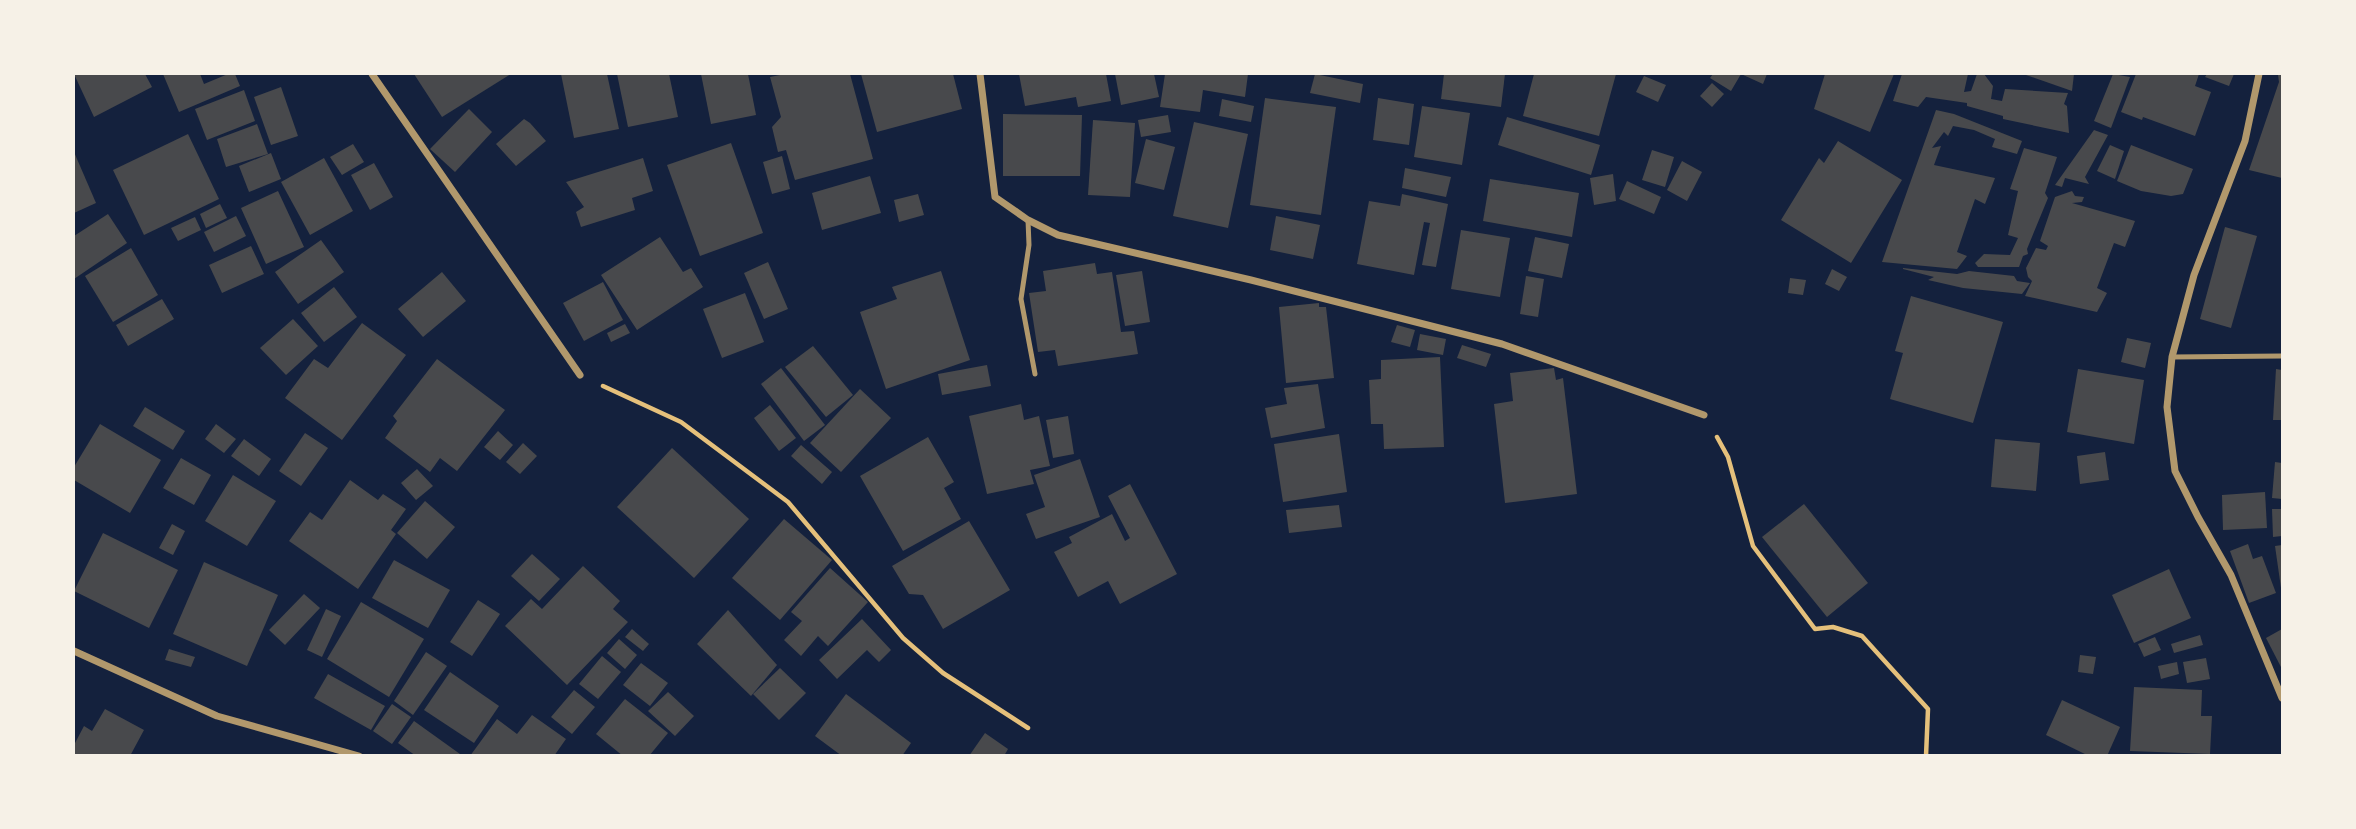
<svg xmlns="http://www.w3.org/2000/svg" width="2356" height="829" font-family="'Noto Sans',sans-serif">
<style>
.building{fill:#48494c}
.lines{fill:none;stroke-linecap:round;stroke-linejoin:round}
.path{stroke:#e5c07b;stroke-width:4.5}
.service{stroke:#b1986c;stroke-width:5}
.minor{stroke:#b1986c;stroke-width:7}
</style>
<rect width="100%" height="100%" fill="#14213d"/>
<g class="building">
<polygon points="74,74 145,74 152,87 94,117"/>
<polygon points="163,74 200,74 204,84 228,74 235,74 240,86 179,112"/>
<polygon points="414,74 511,74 442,117"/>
<polygon points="561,74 607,74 619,129 574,138"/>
<polygon points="617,74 669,74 678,117 628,127"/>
<polygon points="701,74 748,74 756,115 711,124"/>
<polygon points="785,74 850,74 873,159 795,180 786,150 778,152 772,127 781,117 770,77"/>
<polygon points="861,74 953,74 962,109 877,132"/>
<polygon points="1019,74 1106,74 1111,101 1078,107 1076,97 1025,106"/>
<polygon points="1115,74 1154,74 1159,97 1121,105"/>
<polygon points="1165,74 1248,74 1245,97 1203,90 1200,112 1160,107"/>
<polygon points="1315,74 1363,84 1360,103 1310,93"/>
<polygon points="1444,74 1505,74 1501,107 1441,99"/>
<polygon points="1534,74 1616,74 1599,136 1523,116"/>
<polygon points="1713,74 1767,74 1763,84 1741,74 1731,91 1710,78"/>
<polygon points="1825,74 1894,74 1870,132 1814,109"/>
<polygon points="1902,74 1968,74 1964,92 1971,91 1977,74 1984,74 1993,86 1991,99 2002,101 2005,89 2068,93 2064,104 2067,106 2069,133 2003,119 2003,116 1967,106 1967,103 1926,97 1918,107 1893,101"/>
<polygon points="2023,74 2074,74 2072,91"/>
<polygon points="2113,74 2130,77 2111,128 2094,121"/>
<polygon points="2136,74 2199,74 2195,86 2211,92 2195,136 2143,117 2142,120 2121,112"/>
<polygon points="2207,74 2234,74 2229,86 2205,77"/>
<polygon points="2282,74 2282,178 2249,170 2279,82 2278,75"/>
<polygon points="1644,76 1666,85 1658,102 1636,92"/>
<polygon points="1712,83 1724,94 1712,107 1700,96"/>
<polygon points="281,87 298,136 271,145 254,97"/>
<polygon points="244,90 255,121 207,140 195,109"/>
<polygon points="1265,98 1336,107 1321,215 1250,205"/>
<polygon points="1378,98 1414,104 1409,145 1373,140"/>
<polygon points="1222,99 1254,106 1251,122 1219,116"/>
<polygon points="1422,106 1470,113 1462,165 1414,157"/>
<polygon points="469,109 492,132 455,172 430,149"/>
<polygon points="1936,110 1954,114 2022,141 2017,154 1992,147 1995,139 1974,130 1953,126 1948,136 1944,132 1932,148 1941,146 1934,165 1995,178 1985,204 1975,199 1957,252 1967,256 1957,269 1882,262"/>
<polygon points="1003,114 1082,115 1080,176 1003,176"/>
<polygon points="1168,115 1171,132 1141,137 1138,120"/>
<polygon points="1507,117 1600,145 1591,175 1498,145"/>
<polygon points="524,119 530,123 546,141 516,166 496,144"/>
<polygon points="1093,120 1135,123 1130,197 1088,195"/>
<polygon points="1194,122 1248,134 1228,228 1173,216"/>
<polygon points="257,124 268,154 226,167 217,139"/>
<polygon points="2094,130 2108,135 2085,177 2089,184 2065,178 2062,187 2055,185"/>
<polygon points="188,134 219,199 144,235 113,170"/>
<polygon points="1146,139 1175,147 1164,190 1135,183"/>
<polygon points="1838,141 1902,180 1851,263 1781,220 1819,158 1824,163"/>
<polygon points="731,143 763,233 700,256 667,165"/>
<polygon points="353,144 364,162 342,175 330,157"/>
<polygon points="2110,145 2124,151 2115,179 2097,171"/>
<polygon points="2131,145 2193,169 2183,194 2171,196 2141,191 2117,181"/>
<polygon points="2024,148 2057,157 2045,193 2048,198 2027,249 2028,254 2023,256 2019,267 1978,267 1975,263 1984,254 2010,255 2018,238 2008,235 2018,191 2010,189"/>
<polygon points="1652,150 1674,157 1665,187 1642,180"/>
<polygon points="74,152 96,203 74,213"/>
<polygon points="271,153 281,179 249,192 239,166"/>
<polygon points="782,156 790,189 772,194 763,162"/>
<polygon points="324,158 353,211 310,235 281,182"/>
<polygon points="643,158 653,191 632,198 635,210 581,227 576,212 584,207 566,182"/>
<polygon points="1682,161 1702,172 1687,201 1667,190"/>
<polygon points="374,163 393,197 370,210 351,175"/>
<polygon points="1405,168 1451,177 1446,197 1402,188"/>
<polygon points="1613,174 1616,201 1594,205 1590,178"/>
<polygon points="870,176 881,213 822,230 812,193"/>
<polygon points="1490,179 1579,193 1572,237 1483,221"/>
<polygon points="1627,181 1661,197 1654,214 1619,199"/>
<polygon points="278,191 304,247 266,264 241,208"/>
<polygon points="2072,191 2075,196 2084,197 2082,202 2072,203 2135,221 2125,247 2114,243 2097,288 2107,293 2097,312 2025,296 2032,281 2028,277 2026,268 2036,248 2046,250 2048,246 2040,241 2055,197"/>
<polygon points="918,194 924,215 899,222 894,200"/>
<polygon points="1402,194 1448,204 1436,267 1422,265 1430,223 1424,222 1414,275 1357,264 1369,201 1400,206"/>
<polygon points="220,204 227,218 206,228 200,214"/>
<polygon points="108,214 127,243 74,279 74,236"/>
<polygon points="236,216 246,236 214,252 204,232"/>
<polygon points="1276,216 1320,225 1313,259 1270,250"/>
<polygon points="195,217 201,230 178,241 171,228"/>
<polygon points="2225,227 2257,236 2231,328 2200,319"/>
<polygon points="1461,230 1510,238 1500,297 1451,289"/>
<polygon points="660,237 683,272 691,268 703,287 637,330 601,275"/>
<polygon points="1535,237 1569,244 1562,278 1528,271"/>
<polygon points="321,240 344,272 298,304 275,272"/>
<polygon points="251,246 264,274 222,293 209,265"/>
<polygon points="131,248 158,295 113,322 85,276"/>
<polygon points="768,262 788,309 764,319 744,273"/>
<polygon points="1095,263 1097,274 1112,272 1121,332 1134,331 1138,354 1058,366 1055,350 1038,352 1029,293 1046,291 1043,271"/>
<polygon points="1903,268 1957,274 1969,271 2014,276 2017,281 2030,283 2022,294 1963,288 1928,280 1934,277 1903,269"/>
<polygon points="1832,269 1847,277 1839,291 1825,284"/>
<polygon points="941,271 970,360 886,389 860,312 897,299 892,287"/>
<polygon points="1142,271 1150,322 1125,326 1116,275"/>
<polygon points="442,272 466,301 423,337 398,309"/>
<polygon points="1526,276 1544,279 1538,317 1520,314"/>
<polygon points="1790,278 1806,280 1803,295 1788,293"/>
<polygon points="603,282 623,320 584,341 563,303"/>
<polygon points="334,287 357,317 324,342 301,313"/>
<polygon points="745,293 764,342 722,358 703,309"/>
<polygon points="1911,296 2003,322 1973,423 1890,399 1903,353 1895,351"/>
<polygon points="162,299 174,319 128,346 116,325"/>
<polygon points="1319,303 1319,307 1326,307 1334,378 1286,383 1279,307"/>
<polygon points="293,319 318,346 286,375 260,348"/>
<polygon points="362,323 406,355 342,440 285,398 314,359 328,368"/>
<polygon points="625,324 630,333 611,342 607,333"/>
<polygon points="1397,325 1415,330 1410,347 1391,342"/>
<polygon points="1420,334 1446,339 1443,355 1417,350"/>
<polygon points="2127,338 2151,343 2145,368 2121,362"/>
<polygon points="1462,345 1491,354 1486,367 1457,358"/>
<polygon points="813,346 853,395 826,417 785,367"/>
<polygon points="1440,357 1444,447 1384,449 1383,424 1371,424 1369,380 1381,379 1381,360"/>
<polygon points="437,359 505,410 457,471 440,458 430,472 385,438 397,421 393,416"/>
<polygon points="987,365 991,386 942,395 938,374"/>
<polygon points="781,368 825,425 804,441 761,384"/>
<polygon points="1554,368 1556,380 1563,378 1577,494 1505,503 1494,404 1513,401 1510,373"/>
<polygon points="2078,369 2144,380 2134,444 2067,432"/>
<polygon points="2276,369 2282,370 2282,420 2273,420"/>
<polygon points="1318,384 1325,428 1271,438 1265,408 1287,404 1284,388"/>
<polygon points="860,389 891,418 841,472 810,443"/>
<polygon points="1021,404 1024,420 1039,416 1050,466 1030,470 1034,484 987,494 969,416"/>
<polygon points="770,405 796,438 779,451 754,418"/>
<polygon points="145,407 185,431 173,450 133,426"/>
<polygon points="1068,416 1074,454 1053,458 1046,420"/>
<polygon points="100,424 161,460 130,513 74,480 74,467"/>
<polygon points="216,424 236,439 224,453 205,439"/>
<polygon points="498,431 513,445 500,460 484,447"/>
<polygon points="305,433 328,448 301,486 279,471"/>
<polygon points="1339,434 1347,492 1283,502 1274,444"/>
<polygon points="928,437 954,482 944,488 961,519 903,551 860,476"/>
<polygon points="244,439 271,459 259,476 231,456"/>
<polygon points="1995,439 2040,443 2036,491 1991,487"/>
<polygon points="523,443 537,456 520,474 506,462"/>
<polygon points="801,445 832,472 822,484 791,456"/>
<polygon points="672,448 749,519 694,578 617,507"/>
<polygon points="2105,452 2109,480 2080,484 2077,456"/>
<polygon points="181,458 211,475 194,505 163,488"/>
<polygon points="1080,459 1100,517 1036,539 1026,514 1045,507 1034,475"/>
<polygon points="2275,462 2282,463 2282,499 2272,498"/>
<polygon points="417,469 433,486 416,500 401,483"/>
<polygon points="233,475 276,501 247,546 205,521"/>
<polygon points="350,480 378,500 383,494 406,509 391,530 396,534 358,589 289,541 310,512 322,520"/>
<polygon points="1130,484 1177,574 1120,604 1108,581 1078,597 1054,552 1072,543 1069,537 1112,514 1125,541 1130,538 1108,496"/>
<polygon points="2265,492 2267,528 2223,530 2222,495"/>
<polygon points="425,501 455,527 427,559 397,533"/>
<polygon points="1804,504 1868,583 1827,617 1762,537"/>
<polygon points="1339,505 1342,527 1289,533 1286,510"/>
<polygon points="2272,509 2282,509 2282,536 2273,537"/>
<polygon points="784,519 832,560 780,620 732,578"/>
<polygon points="969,521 1010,590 943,629 923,595 909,594 892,566"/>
<polygon points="172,524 185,531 173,555 159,548"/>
<polygon points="103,533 178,570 149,628 74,591"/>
<polygon points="2248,544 2253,559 2262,556 2276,593 2249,603 2230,551"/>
<polygon points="2282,545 2282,588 2281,588 2275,546"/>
<polygon points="532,554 560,579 539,601 511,576"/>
<polygon points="394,560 450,590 428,628 372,598"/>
<polygon points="204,562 278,595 247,666 173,634"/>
<polygon points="583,566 620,601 613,609 628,622 567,685 505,626 531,599 542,609"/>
<polygon points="830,568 868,602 828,646 818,636 801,656 784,640 802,621 791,612"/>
<polygon points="2169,569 2191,618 2134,643 2112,595"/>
<polygon points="304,594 320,608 285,645 269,630"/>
<polygon points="478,600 500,614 472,656 450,642"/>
<polygon points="361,602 424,639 389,697 327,659"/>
<polygon points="326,609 341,616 322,657 307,650"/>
<polygon points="728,610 777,665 751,696 697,644"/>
<polygon points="862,619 891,650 879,662 867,650 837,679 819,660"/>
<polygon points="632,629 649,644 643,651 625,637"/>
<polygon points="2282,629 2282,669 2266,638"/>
<polygon points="2200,635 2203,645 2174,653 2171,644"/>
<polygon points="2155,637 2161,650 2144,657 2138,644"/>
<polygon points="619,639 637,655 625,669 607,653"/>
<polygon points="169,649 195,657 191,667 165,660"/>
<polygon points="426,652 447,666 413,715 394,701"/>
<polygon points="2080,655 2096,657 2093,674 2078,672"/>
<polygon points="602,656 621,672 598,699 579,684"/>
<polygon points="2206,658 2210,679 2187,683 2183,662"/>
<polygon points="2177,662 2179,674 2161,679 2158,666"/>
<polygon points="641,663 668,683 650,706 623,685"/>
<polygon points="780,668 806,693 779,720 753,694"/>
<polygon points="450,672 499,706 474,743 424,710"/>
<polygon points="328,674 385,706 371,730 314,698"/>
<polygon points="2134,687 2202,690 2201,716 2212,716 2210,754 2130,751"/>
<polygon points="574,690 595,707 572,734 551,717"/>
<polygon points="668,692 694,716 675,736 648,711"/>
<polygon points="846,694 911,743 902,756 842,756 815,736"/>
<polygon points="625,699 668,733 649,756 623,756 596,734"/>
<polygon points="2062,700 2120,727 2107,756 2089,756 2046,735"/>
<polygon points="392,704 411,717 392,744 373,731"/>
<polygon points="105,709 144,730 130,756 74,756 74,745 84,726 92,731"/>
<polygon points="532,715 566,739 554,756 470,756 497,719 517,734"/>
<polygon points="414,721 460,754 459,756 416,756 398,743"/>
<polygon points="985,733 1008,749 1004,756 969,756"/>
</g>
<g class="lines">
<g class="path">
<polyline points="603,386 681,422 788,502 903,638 943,673 1028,728"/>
<polyline points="1717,437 1728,457 1753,546 1815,629 1833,627 1862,636 1928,709 1926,756"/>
</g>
<g class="service">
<polyline points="1028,220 1029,245 1021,299 1035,374"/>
<polyline points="2172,357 2282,356"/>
</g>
<g class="minor">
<polyline points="372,74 580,375"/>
<polyline points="980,74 995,197 1028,220 1058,235 1251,280 1502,344 1704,415"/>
<polyline points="2259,74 2245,141 2194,275 2172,357 2167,407 2175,471 2198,517 2231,575 2282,698"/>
<polyline points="74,651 217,716 359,756"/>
</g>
</g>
<rect width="2356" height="829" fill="none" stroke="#f6f1e7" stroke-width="150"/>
</svg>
